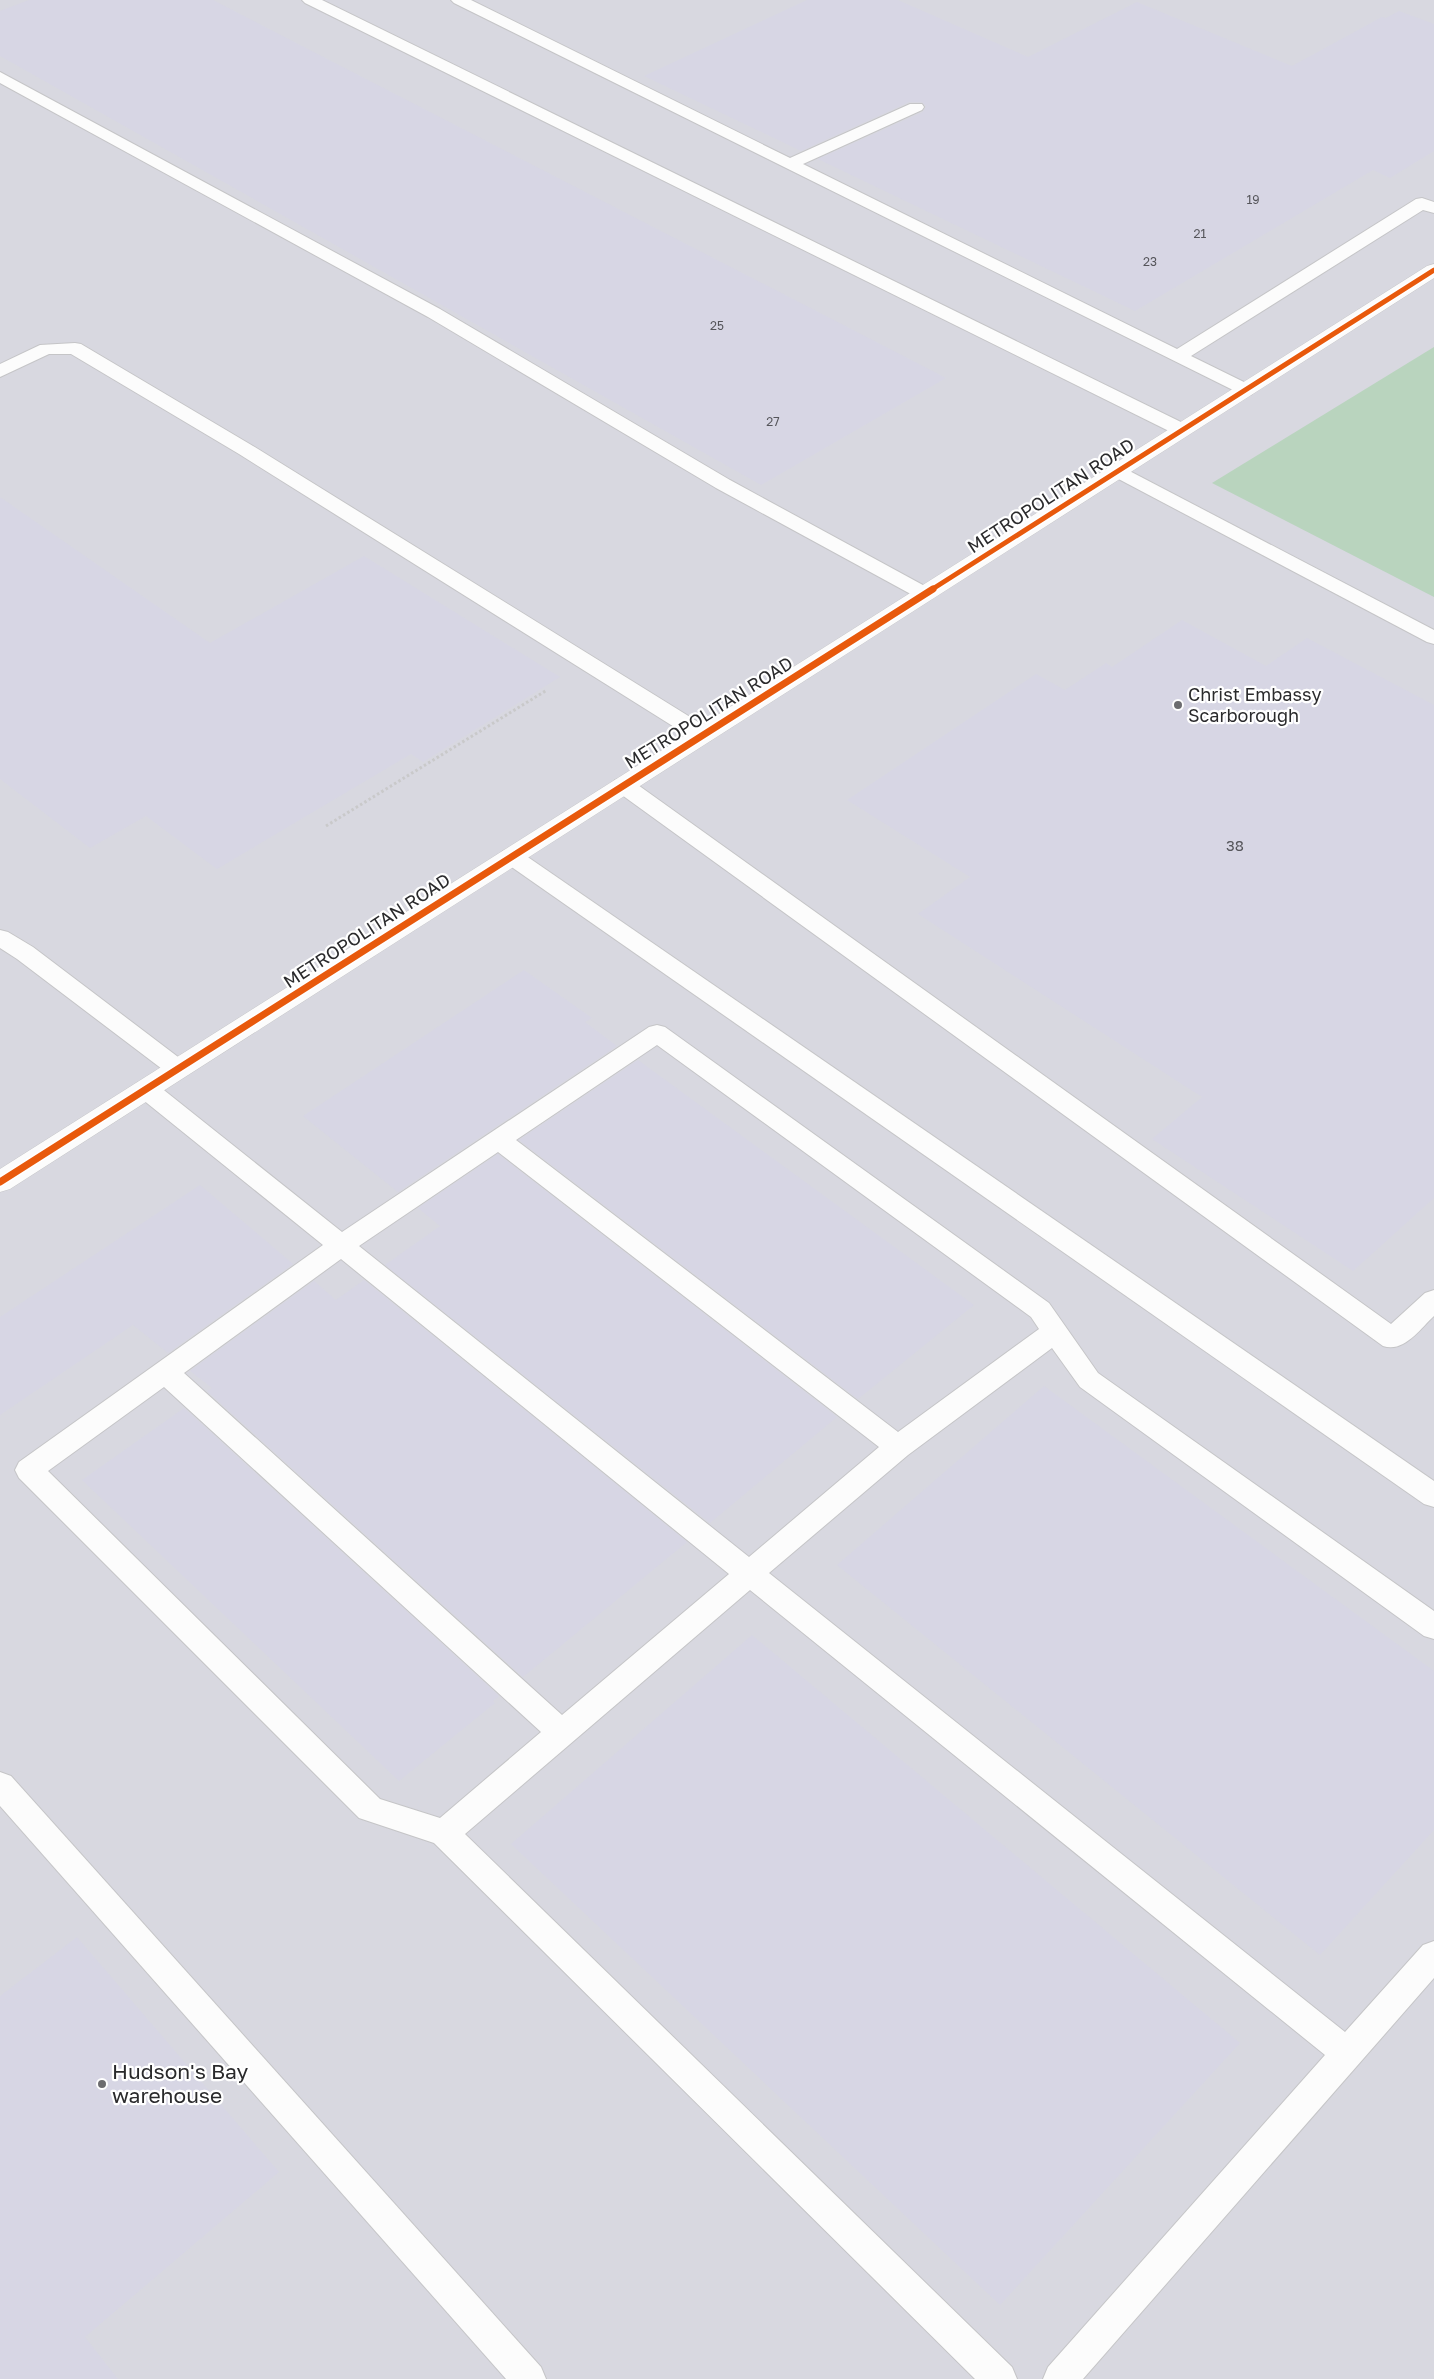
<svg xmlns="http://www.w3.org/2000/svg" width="1434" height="2379" font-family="'Golos Text',sans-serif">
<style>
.built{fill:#d8d8e0}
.green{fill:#b9d4be}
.building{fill:#d7d6e4}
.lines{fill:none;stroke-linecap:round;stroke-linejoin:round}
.service-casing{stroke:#c5c5c7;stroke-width:2}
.minor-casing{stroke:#c5c5c7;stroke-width:1}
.path{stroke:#c9c9ca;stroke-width:3;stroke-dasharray:2.5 2.5;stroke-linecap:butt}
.service{fill:#fcfcfc;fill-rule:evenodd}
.minor{fill:#fcfcfc;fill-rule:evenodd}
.cycleway-far1-casing{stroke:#fff;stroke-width:8}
.cycleway-casing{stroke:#fff;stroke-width:10}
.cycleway-far1{stroke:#e8590c;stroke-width:5}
.cycleway{stroke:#e8590c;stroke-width:7}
.poi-dot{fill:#6c6c6f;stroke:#fff;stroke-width:2}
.labels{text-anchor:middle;stroke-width:4.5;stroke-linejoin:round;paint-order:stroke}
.far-number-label{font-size:12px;fill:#55555a}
.number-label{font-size:15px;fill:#55555a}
.street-label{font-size:18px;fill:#2a2a2c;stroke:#fff}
.poi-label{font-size:18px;fill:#2a2a2c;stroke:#fff;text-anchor:start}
.near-poi-label{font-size:21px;fill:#2a2a2c;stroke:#fff;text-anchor:start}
</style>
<rect width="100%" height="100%" fill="#e8e8eb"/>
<rect class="built" x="0" y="0" width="1434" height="2379"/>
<polygon class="green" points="1434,347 1434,597 1212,483"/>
<g class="building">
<polygon points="29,0 213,0 946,378 761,485 0,56 0,11"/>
<polygon points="807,0 898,0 1028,57 1137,2 1292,66 1382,17 1386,18 1399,11 1434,24 1434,151 1390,178 1373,170 1135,311 818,159 923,112 926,106 922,102 909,102 801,151 644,76"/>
<polygon points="0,497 210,643 364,556 560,677 423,762 411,754 217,869 146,816 90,848 0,779"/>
<polygon points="1182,620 1266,666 1307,638 1434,705 1434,1198 1353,1271 1152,1139 1202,1097 918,914 970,877 847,800 1036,674 1065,690 1106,663 1112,667"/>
<polygon points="524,970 592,1018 585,1022 617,1046 398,1192 303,1116"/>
<polygon points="638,1060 974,1305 858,1399 519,1140"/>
<polygon points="498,1154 837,1417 710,1523 385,1265 440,1226 418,1208"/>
<polygon points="200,1185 293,1264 168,1353 133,1325 0,1415 0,1317"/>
<polygon points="364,1280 687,1542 523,1677 207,1391 212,1388 190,1371 314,1281 336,1300"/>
<polygon points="1044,1386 1434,1671 1434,1830 1320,1955 837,1565"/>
<polygon points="184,1408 499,1696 493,1701 495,1703 399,1781 82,1480"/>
<polygon points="752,1635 1240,2043 1000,2305 511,1844"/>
<polygon points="77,1937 279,2172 85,2337 118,2379 0,2379 0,1996"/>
</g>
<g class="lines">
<defs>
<g id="service">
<polygon points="302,0 322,0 1189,426 1191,430 1189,434 1175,434 305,3"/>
<polygon points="451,0 471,0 790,158 910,104 922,104 924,107 922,110 803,164 1177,349 1416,199 1422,198 1434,202 1434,213 1423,210 1191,356 1252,386 1254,390 1252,394 1245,396 454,3"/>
<polygon points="0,72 440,309 730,480 932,590 935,594 932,598 925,600 918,598 716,488 428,317 0,83"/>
<polygon points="75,343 81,344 253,446 711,730 714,735 711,740 703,742 695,740 239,454 71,354 49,354 0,377 0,364 40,345"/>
<polygon points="1118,465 1434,630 1434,644 1427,642 1111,475 1108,471 1111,467"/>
<path d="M623,778L631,780L1391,1324L1425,1293L1434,1290V1316C1420,1329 1404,1353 1383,1346L615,790L612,785L615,780Z"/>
<polygon points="511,849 519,851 1434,1481 1434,1507 1424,1504 503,861 500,856 503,851"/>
<polygon points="0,930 8,932 33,947 186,1063 190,1069 186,1075 178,1078 170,1075 17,959 0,948"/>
<path d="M657,1025L665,1027L1049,1303L1098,1373L1434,1611V1639L1424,1636L1080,1387L1052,1348L908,1455L769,1573L1345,2032L1423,1945L1434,1941V1978L1083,2379H1043L1048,2367L1325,2055L750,1590L465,1834L1012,2367L1017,2379H975L434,1843L359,1818L19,1478L15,1470L19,1462L323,1245L137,1095L134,1089L137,1083L146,1080L155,1083L342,1232L649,1027ZM657,1045L1031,1317L1039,1329L898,1432L516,1140ZM498,1152L879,1447L749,1557L359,1246ZM341,1259L729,1574L562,1715L184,1373ZM164,1387L541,1732L440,1818L380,1799L48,1471Z"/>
<polygon points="0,1772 11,1776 541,2367 546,2379 506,2379 0,1806"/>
</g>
<polygon id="minor" points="1434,264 1434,278 10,1189 0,1192 0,1169 1427,266"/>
</defs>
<use href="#service" class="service-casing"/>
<use href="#minor" class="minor-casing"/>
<polyline class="path" points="326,826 547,690"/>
<use href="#service" class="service"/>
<use href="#minor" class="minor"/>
<defs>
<polyline id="cycleway-far1" points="931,590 1434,270"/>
<polyline id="cycleway" points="0,1182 933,589"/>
</defs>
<use href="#cycleway-far1" class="cycleway-far1-casing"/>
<use href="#cycleway" class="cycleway-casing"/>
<use href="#cycleway-far1" class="cycleway-far1"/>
<use href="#cycleway" class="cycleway"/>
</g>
<g class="poi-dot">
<circle cx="1178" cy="705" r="5"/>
<circle cx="102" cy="2084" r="5"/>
</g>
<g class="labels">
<g class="far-number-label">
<text x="1253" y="204">19</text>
<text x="1200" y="238">21</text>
<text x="1150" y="266">23</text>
<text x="717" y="330">25</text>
<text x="773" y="426">27</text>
</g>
<g class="number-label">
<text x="1235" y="851">38</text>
</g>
<g class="street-label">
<text transform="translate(1051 496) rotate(-33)" y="6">METROPOLITAN ROAD</text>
<text transform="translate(709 713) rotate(-32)" y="6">METROPOLITAN ROAD</text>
<text transform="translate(367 931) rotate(-33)" y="6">METROPOLITAN ROAD</text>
</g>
<g class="poi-label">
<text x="1188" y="701">Christ Embassy<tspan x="1188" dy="21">Scarborough</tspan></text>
</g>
<g class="near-poi-label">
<text x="112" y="2079">Hudson's Bay<tspan x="112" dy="24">warehouse</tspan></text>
</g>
</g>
</svg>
